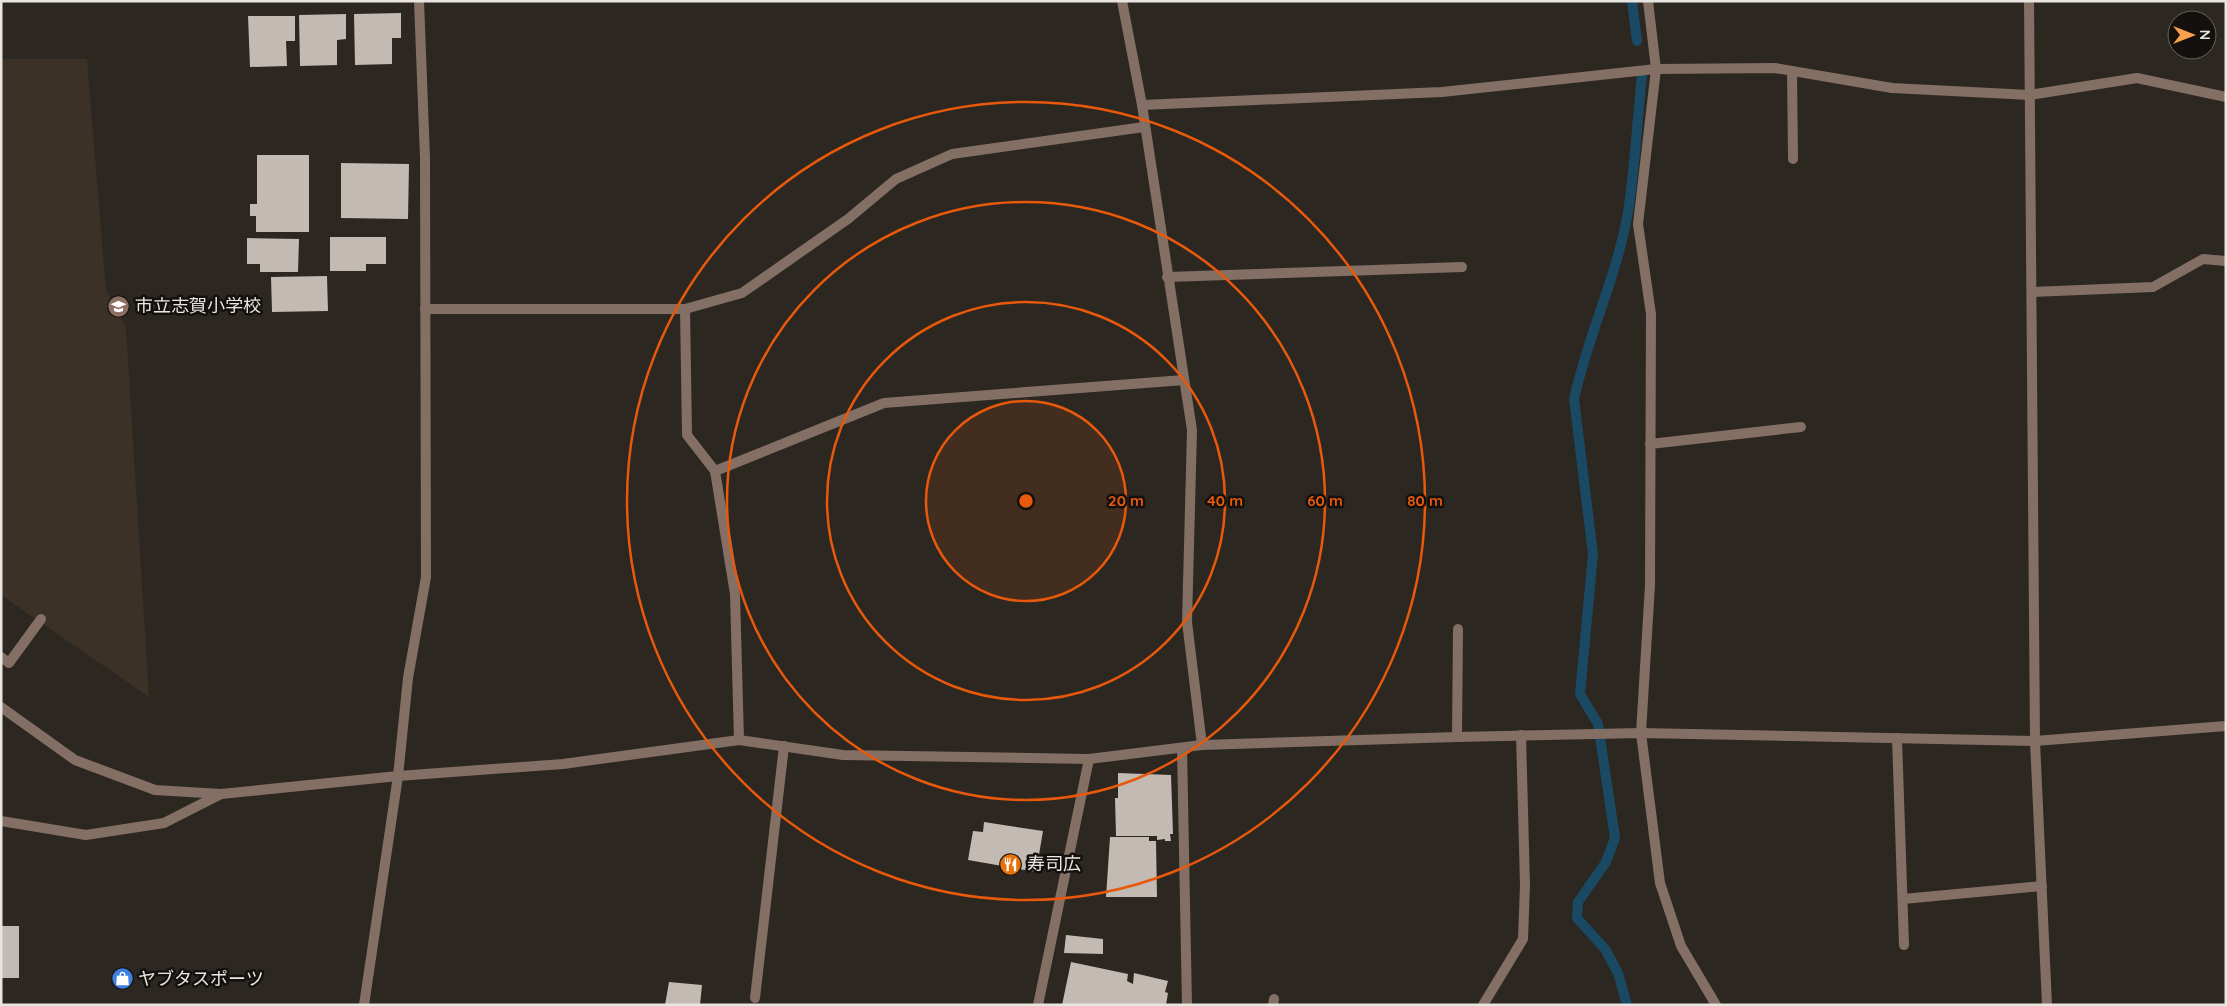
<svg xmlns="http://www.w3.org/2000/svg" width="2227" height="1006" font-family="Quicksand,'Noto Sans JP',sans-serif">
<style>
.built{fill:#3b3127}
.lines{fill:none;stroke-linecap:round;stroke-linejoin:round}
.stream{stroke:#1a4964;stroke-width:10}
.building{fill:#c2bab3}
.lane{stroke:#836f64;stroke-width:10}
.street{stroke:#836f64;stroke-width:10}
.ring{fill:none;stroke:#e8590c;stroke-width:2.5}
.labels{text-anchor:middle;stroke-width:5;stroke-linejoin:round;paint-order:stroke}
.poi-label{font-size:18px;fill:#e9e5e1;stroke:#13100e;text-anchor:start}
.centre{fill:#e8590c;stroke:#13100e;stroke-width:2.5}
.ring-label{font-size:15px;text-anchor:middle;font-weight:bold;fill:#e8590c;stroke:#13100e;stroke-width:5;stroke-linejoin:round;paint-order:stroke}
</style>
<rect width="100%" height="100%" fill="#2d2721"/>
<polygon class="built" points="1,59 87,59 106,290 126,328 149,697 1,595"/>
<g class="lines">
<g class="stream">
<polyline points="1632,1 1637,41"/>
<path d="M1627,1005L1618,973L1605,949L1577,918L1578,902L1606,862L1615,838L1598,724L1580,694L1593,554L1574,399C1588,335 1617,276 1628,212C1635,167 1637,121 1642,76"/>
</g>
</g>
<g class="building">
<polygon points="401,13 401,38 392,38 392,64 355,65 354,14"/>
<polygon points="346,14 346,39 337,40 337,65 300,66 299,15"/>
<polygon points="248,16 295,16 295,41 286,41 287,66 250,67"/>
<polygon points="257,155 309,155 309,232 256,232 256,216 250,216 250,204 257,204"/>
<polygon points="341,163 409,164 408,219 341,218"/>
<polygon points="330,237 386,237 386,264 366,264 366,271 330,271"/>
<polygon points="247,238 299,239 298,272 260,272 260,264 247,264"/>
<polygon points="327,276 328,311 272,312 271,277"/>
<polygon points="1118,773 1171,775 1173,834 1170,834 1171,841 1165,841 1165,839 1157,840 1157,836 1116,836 1115,798 1118,798"/>
<polygon points="984,822 1043,831 1036,872 968,860 973,831 983,832"/>
<polygon points="1110,837 1149,837 1149,841 1156,841 1157,897 1106,897"/>
<rect x="1" y="926" width="18" height="52"/>
<polygon points="1066,935 1103,939 1103,954 1064,953"/>
<polygon points="1071,962 1128,974 1127,981 1133,984 1134,973 1168,981 1165,992 1168,993 1166,1005 1062,1005"/>
<polygon points="669,982 702,985 700,1005 665,1005"/>
</g>
<g class="lines">
<g class="lane">
<polyline points="715,471 884,403 1184,380"/>
<polyline points="1903,899 2042,886"/>
</g>
<g class="street">
<polyline points="1122,1 1142,105 1192,430 1187,622 1202,745"/>
<polyline points="1648,1 1656,69 1638,224 1651,314 1650,585 1641,733 1660,883 1681,946 1716,1005"/>
<polyline points="2029,1 2035,741 2047,1005"/>
<polyline points="1792,71 1793,159"/>
<polyline points="1142,105 1442,92 1656,69 1775,68 1892,88 2030,95 2137,78 2226,97"/>
<polyline points="1167,277 1462,267"/>
<polyline points="2032,292 2153,287 2203,259 2226,261"/>
<polyline points="425,309 685,309 742,293 848,219 896,179 952,154 1144,127"/>
<polyline points="685,309 687,435 715,471 735,594 739,740"/>
<polyline points="1650,444 1801,427"/>
<polyline points="1,657 9,663 41,619"/>
<polyline points="1,707 75,760 155,790 221,794 398,776 563,764 739,740 843,755 1089,759 1202,745 1457,737 1641,733 2035,741 2226,726"/>
<polyline points="1457,737 1458,629"/>
<polyline points="1897,738 1904,945"/>
<polyline points="1182,748 1187,1005"/>
<polyline points="1,821 86,835 164,823 221,794"/>
<polyline points="755,998 784,746"/>
<polyline points="364,1005 398,776 408,678 426,577 425,158 419,1"/>
<polyline points="1038,1005 1089,759"/>
<polyline points="1273,1005 1274,999"/>
<polyline points="1483,1005 1523,939 1525,885 1521,735"/>
</g>
</g>
<circle cx="1026" cy="501" r="100" fill="#e8590c" fill-opacity=".12"/>
<g class="ring">
<circle cx="1026" cy="501" r="100"/>
<circle cx="1026" cy="501" r="199"/>
<circle cx="1026" cy="501" r="299"/>
<circle cx="1026" cy="501" r="399"/>
</g>
<defs>
<symbol id="school-disc" viewBox="-11 -11 22 22"><circle r="9.5" fill="#8d6e63" stroke="#13100e"/><path d="M0-5L7-2L0 1L-7-2ZM-4 1L0 2.5L4 1V4Q0 6-4 4Z" fill="#fff"/></symbol>
<symbol id="restaurant-disc" viewBox="-11 -11 22 22"><circle r="9.5" fill="#e8710a" stroke="#13100e"/><path d="M-5-6h1v4h1v-4h1v4h1v-4h1v5L-1.5 .5V6h-2V.5L-5-1ZM5-6V6H3V1.5H1.5Q1.5-4 5-6Z" fill="#fff"/></symbol>
<symbol id="shop-disc" viewBox="-11 -11 22 22"><circle r="9.5" fill="#3f7fe0" stroke="#13100e"/><path d="M-5-2.5h2.3a2.7 3.5 0 0 1 5.4 0H5L5.5 6h-11ZM-1.5-2.5h3a1.5 2.3 0 0 0-3 0Z" fill="#fff"/></symbol>
</defs>
<g fill-rule="evenodd">
<use href="#school-disc" x="106" y="294" width="25" height="25"/>
<use href="#restaurant-disc" x="998" y="852" width="25" height="25"/>
<use href="#shop-disc" x="110" y="966" width="25" height="25"/>
</g>
<g class="labels">
<g class="poi-label">
<text x="135" y="312">市立志賀小学校</text>
<text x="1027" y="870">寿司広</text>
<text x="138" y="985">ヤブタスポーツ</text>
</g>
</g>
<circle cx="1026" cy="501" r="8" class="centre"/>
<g class="ring-label">
<text x="1126" y="506">20 m</text>
<text x="1225" y="506">40 m</text>
<text x="1325" y="506">60 m</text>
<text x="1425" y="506">80 m</text>
</g>
<rect width="2227" height="1006" fill="none" stroke="#e9e5e1" stroke-width="5"/>
<g transform="translate(2192 35) rotate(90)"><circle r="24" fill="#13100e" stroke="#696562"/>
<path d="M0-4L9 19L0 12L-9 19Z" fill="#f9a04c"/>
<text y="-8" font-size="14" font-weight="bold" text-anchor="middle" fill="#e9e5e1">N</text>
</g>
</svg>
